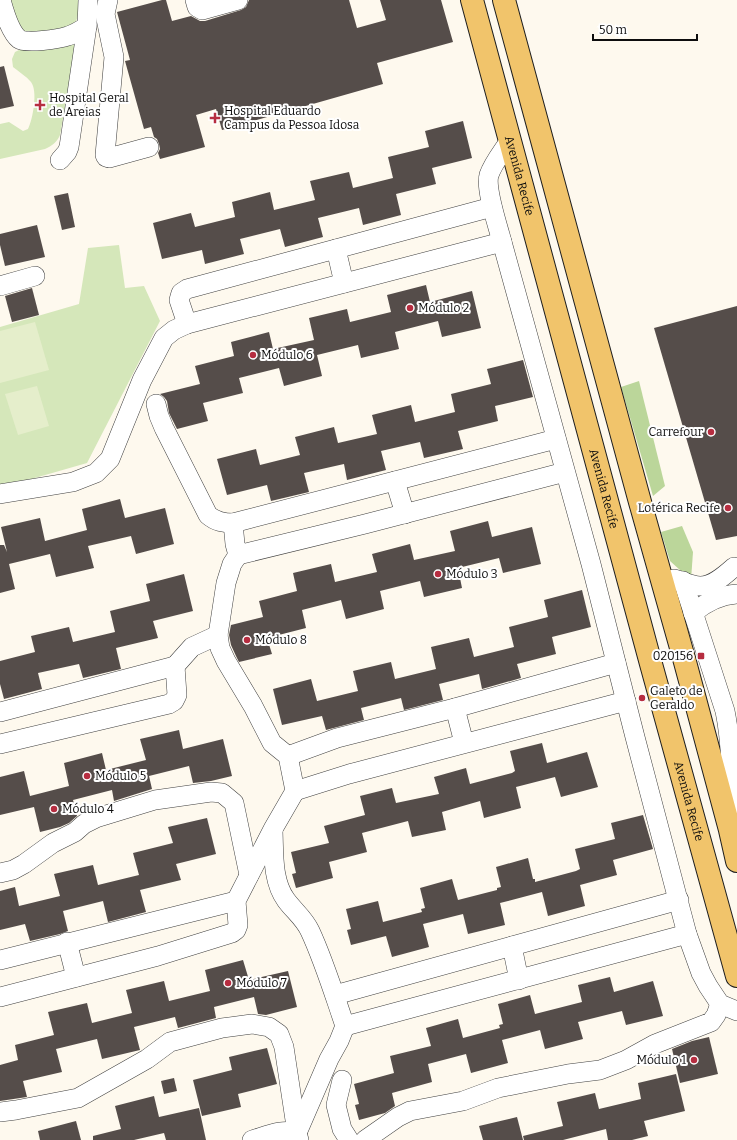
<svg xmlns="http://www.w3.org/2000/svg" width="737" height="1140" font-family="Bitter,serif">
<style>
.green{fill:#d5e7ba}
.forest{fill:#bbd69a}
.pitch{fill:#e5eecb}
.building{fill:#554d4a}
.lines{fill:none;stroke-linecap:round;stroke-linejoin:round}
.minor-casing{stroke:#404040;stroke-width:20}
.major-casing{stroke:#1e1e1e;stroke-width:24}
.minor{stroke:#fff;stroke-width:19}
.major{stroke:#f1c46b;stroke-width:22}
.poi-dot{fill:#b62d40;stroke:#fff;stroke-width:1.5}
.labels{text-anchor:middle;stroke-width:4;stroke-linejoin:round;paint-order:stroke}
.poi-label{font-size:12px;fill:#0d0d0d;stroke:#fff;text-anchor:start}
.street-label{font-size:12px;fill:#0d0d0d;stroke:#fff}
</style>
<rect width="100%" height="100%" fill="#fef9ee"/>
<g class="green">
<path d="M6,0H80C79,11 78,20 72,29L25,34Z"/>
<path d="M74,38L76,47L60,135C57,142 52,146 45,149L0,159V124L9,122L23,131L28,129C33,119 38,91 31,82C26,76 19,72 13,67L12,59L15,52L25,47Z"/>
<polygon points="119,245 125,288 144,286 160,321 87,463 0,488 0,327 79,304 88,248"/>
</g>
<g class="forest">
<polygon points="639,381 665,486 653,496 621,387"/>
<polygon points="682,526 693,552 691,580 670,561 661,532"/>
</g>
<g class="pitch">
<polygon points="35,322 49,370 0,383 0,331"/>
<polygon points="37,386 49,426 18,435 5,394"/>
</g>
<g class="building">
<polygon points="162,0 166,0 172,21 191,16 200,21 205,21 241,10 246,7 249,0 349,0 357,28 386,20 380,0 441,0 453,42 377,63 383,84 222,130 216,109 196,115 205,147 160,159 158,153 160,149 159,144 157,139 154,137 151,127 144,129 125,61 130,60 117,12"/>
<polygon points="4,66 14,106 0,109 0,67"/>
<polygon points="463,121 472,158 432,168 436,184 396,194 401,215 363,225 359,208 318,218 323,237 285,247 280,229 240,239 244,254 205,264 202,250 162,259 153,223 191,213 195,227 235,217 232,202 270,192 274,210 315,200 310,181 349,172 353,188 393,178 388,157 429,147 425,131"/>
<polygon points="68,193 75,227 62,230 54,196"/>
<polygon points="37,225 45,257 5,266 0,245 0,234"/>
<polygon points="426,285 430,302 472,291 481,328 442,337 438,321 395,332 399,349 361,358 358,345 317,355 322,376 284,386 279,368 239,378 243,393 203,403 208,421 177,429 169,413 167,401 164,397 160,394 200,384 195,366 234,356 231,342 269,332 273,349 314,340 309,318 347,309 350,322 391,312 387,295"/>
<polygon points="32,288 39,315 12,322 5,296"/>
<polygon points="737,306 737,536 716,540 654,328"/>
<polygon points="523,360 533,397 495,406 498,421 458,431 463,449 424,458 420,442 381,451 386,470 347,480 344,464 304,473 309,492 271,501 267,485 227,495 217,459 256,449 260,465 300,455 295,437 334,427 338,443 377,434 372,415 411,405 415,422 455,412 451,394 491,384 487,369"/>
<polygon points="120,499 125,518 165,508 174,544 136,554 131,536 88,546 94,568 56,577 50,554 9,564 15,589 0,593 0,545 4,545 7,552 1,527 40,518 45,541 87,530 82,509"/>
<polygon points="488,521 492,537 532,527 541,564 503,573 499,558 458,568 462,588 424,597 420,581 380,591 384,609 346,619 341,600 302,610 306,628 267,638 272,654 239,662 236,656 231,645 229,635 231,625 263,617 259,601 297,591 293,573 331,564 335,582 377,572 372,554 410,544 414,560 455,551 450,531"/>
<polygon points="184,574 193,611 153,621 158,638 116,648 121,669 83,678 79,664 38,673 42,689 4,699 0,684 0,661 35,652 31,636 69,627 73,642 115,632 110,611 150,601 146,584"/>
<polygon points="582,590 591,627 552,637 556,654 517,664 521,678 482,689 479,674 439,684 443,700 404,710 401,698 361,708 364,720 326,730 322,716 282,725 273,689 311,679 317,701 358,691 353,671 391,662 395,679 436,669 431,647 469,638 474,657 514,647 509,627 548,617 544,600"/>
<polygon points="179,730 183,749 223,739 232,776 211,781 193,783 189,766 149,776 152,789 114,801 112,790 73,800 77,816 69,823 60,827 40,832 34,807 0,815 0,777 24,771 30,796 69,786 64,763 102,753 106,770 146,760 140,739"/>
<polygon points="542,743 547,763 587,752 598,787 561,797 555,777 516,787 521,808 484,818 480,801 442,812 446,830 412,837 408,821 362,833 367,852 329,862 333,878 296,888 292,874 296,873 291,852 329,843 324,826 365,815 360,796 392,788 396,803 439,794 434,777 466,768 470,784 512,773 515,771 510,751"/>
<polygon points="643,815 653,849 613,860 617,875 580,885 585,906 548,916 542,892 500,903 505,925 468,934 463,914 423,924 429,947 392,957 386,936 351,945 347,930 351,929 346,909 378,901 383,922 422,912 421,909 425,908 420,888 452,879 458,900 497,890 497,888 501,887 496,867 528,858 533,879 535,879 535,882 576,871 580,869 575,849 615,839 611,823"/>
<polygon points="207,818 216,854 176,864 181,880 140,890 146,912 108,922 103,901 63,911 68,931 60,934 30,941 25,924 0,930 0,891 15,887 19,906 60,896 54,874 93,865 98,885 139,875 133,853 173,843 168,827"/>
<polygon points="243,960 249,980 288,971 297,1007 266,1015 258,1014 254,997 214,1007 216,1018 178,1028 175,1017 134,1027 140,1050 102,1059 97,1039 56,1049 62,1072 23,1081 27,1097 0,1101 0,1065 18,1060 15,1045 54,1035 48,1012 87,1003 92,1023 132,1013 126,990 164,981 169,1001 210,991 205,970"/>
<polygon points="610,977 614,992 653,981 663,1016 626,1025 622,1011 578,1022 583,1039 545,1049 540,1030 502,1040 508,1063 471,1073 466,1054 428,1064 432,1082 392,1093 395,1106 385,1113 359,1120 355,1105 359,1104 354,1084 394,1073 390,1056 431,1046 426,1028 458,1019 463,1038 500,1028 499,1025 503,1024 498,1004 530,995 535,1014 582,1002 578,985"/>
<polygon points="709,1037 718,1074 680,1083 672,1049 692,1041"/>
<polygon points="267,1048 277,1084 238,1094 241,1107 202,1116 193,1080 232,1070 229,1057"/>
<polygon points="676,1074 685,1111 644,1121 648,1136 632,1140 608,1140 606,1129 563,1140 524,1140 523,1136 563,1126 557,1102 595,1093 599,1109 641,1099 638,1083"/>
<polygon points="174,1078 177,1091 164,1094 161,1081"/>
<polygon points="154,1096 159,1117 199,1108 206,1140 166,1140 164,1133 134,1140 93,1140 93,1136 121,1129 115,1106"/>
<polygon points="517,1117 523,1140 483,1140 479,1126"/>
<polygon points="76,1121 81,1140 40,1140 38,1131"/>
</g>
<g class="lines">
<defs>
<g id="minor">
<path d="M1,0C4,11 10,32 19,39C26,44 59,39 68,36C75,34 81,30 87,26L88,0"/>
<polyline points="108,0 105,14 114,57 105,155 106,157 109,158 149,147"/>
<polyline points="195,0 197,7 202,10 238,0"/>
<path d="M510,140C503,151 493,163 489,175C485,189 498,226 502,242L591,564L635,737L687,934L701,973L708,986L720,1004L737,1011"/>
<polyline points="60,160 67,152 69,147 87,26"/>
<polyline points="336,249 344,283"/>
<polyline points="0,286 35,276"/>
<polyline points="187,324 179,300 181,293 187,289 492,207"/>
<path d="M156,404L159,416L164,428L208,515C216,522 224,523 233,523"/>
<polyline points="556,439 233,523 235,544 238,555 365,524 565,472"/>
<polyline points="395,481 405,514"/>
<polyline points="0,494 73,482 96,473 110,459 142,380 164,338 174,330 187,324 502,242"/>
<path d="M674,579C682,581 691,585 699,586C712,587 725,575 734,567"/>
<path d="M683,581L725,711C732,745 732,782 731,816"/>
<path d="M693,613C706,602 720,595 737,594"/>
<polyline points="175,666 192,647 218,635"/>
<polyline points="455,708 464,743"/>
<polyline points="0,712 175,666 177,695 174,701 169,704 0,744"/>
<polyline points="288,756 337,738 455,708 616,663"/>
<polyline points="295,791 349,774 626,701"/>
<path d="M273,831C274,853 272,881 286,900C294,911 304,918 310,931C324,961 334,994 345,1026L339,1041L329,1059L297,1133"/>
<polyline points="0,873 13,870 24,864 53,843 75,832 84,824 96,818 155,800 211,792 222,793 234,803 249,875"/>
<polyline points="67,942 76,977"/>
<polyline points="512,946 519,980"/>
<polyline points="0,960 236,901"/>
<polyline points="335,995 679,900"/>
<polyline points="0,997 158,956 232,933 236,930 238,925 236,901 273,829 295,791 288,756 272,743 253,706 226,661 220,648 218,635 226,583 232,564 238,555"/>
<polyline points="345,1026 687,934"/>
<polyline points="342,1080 336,1105 342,1129 349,1140"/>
<polyline points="0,1112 16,1110 78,1098 147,1059 170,1042 222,1028 252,1024 269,1027 279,1034 284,1047 297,1133 299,1140"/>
<path d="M252,1140C266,1136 283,1128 297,1133"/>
<polyline points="365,1140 398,1117 410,1111 463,1101 498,1088 568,1074 600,1070 626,1060 655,1044 711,1022 716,1015 720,1004"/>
</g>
<g id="major">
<path id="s1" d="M472,0L651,664L737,976"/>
<polyline points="504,0 640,502 685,662 730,830 737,861"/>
</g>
</defs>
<use href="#minor" class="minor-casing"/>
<use href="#major" class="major-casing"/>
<use href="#minor" class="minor"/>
<use href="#major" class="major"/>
</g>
<g class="poi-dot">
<path d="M38 99h4v4h4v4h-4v4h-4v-4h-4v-4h4z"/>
<path d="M213 112h4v4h4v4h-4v4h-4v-4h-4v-4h4z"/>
<circle cx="410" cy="308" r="4"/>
<circle cx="253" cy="355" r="4"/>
<circle cx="711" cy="432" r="4"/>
<circle cx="728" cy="508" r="4"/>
<circle cx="438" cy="574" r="4"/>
<circle cx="247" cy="640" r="4"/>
<rect x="697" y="652" width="8" height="8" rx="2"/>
<circle cx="642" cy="698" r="4"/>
<circle cx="87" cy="776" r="4"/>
<circle cx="54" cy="809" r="4"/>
<circle cx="228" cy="983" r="4"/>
<circle cx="694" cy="1060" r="4"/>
</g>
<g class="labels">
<g class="poi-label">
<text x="49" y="102">Hospital Geral<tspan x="49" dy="14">de Areias</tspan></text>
<text x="224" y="115">Hospital Eduardo<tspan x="224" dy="14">Campus da Pessoa Idosa</tspan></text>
<text x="418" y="312">Módulo 2</text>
<text x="261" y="359">Módulo 6</text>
<text x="703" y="436" text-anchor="end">Carrefour</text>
<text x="720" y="512" text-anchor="end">Lotérica Recife</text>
<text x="446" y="578">Módulo 3</text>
<text x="255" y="644">Módulo 8</text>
<text x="693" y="660" text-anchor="end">020156</text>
<text x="650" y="695">Galeto de<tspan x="650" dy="14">Geraldo</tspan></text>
<text x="95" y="780">Módulo 5</text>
<text x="62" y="813">Módulo 4</text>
<text x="236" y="987">Módulo 7</text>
<text x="686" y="1064" text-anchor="end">Módulo 1</text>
</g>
<g class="street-label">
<text dy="4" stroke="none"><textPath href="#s1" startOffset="182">Avenida Recife</textPath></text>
<text dy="4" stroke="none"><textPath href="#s1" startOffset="506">Avenida Recife</textPath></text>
<text dy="4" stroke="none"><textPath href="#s1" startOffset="830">Avenida Recife</textPath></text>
</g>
</g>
<path d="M593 34v6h104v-6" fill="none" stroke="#0d0d0d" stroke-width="2"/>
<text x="599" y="34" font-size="12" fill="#0d0d0d" stroke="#ffffff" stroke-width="3" paint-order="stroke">50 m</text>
</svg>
